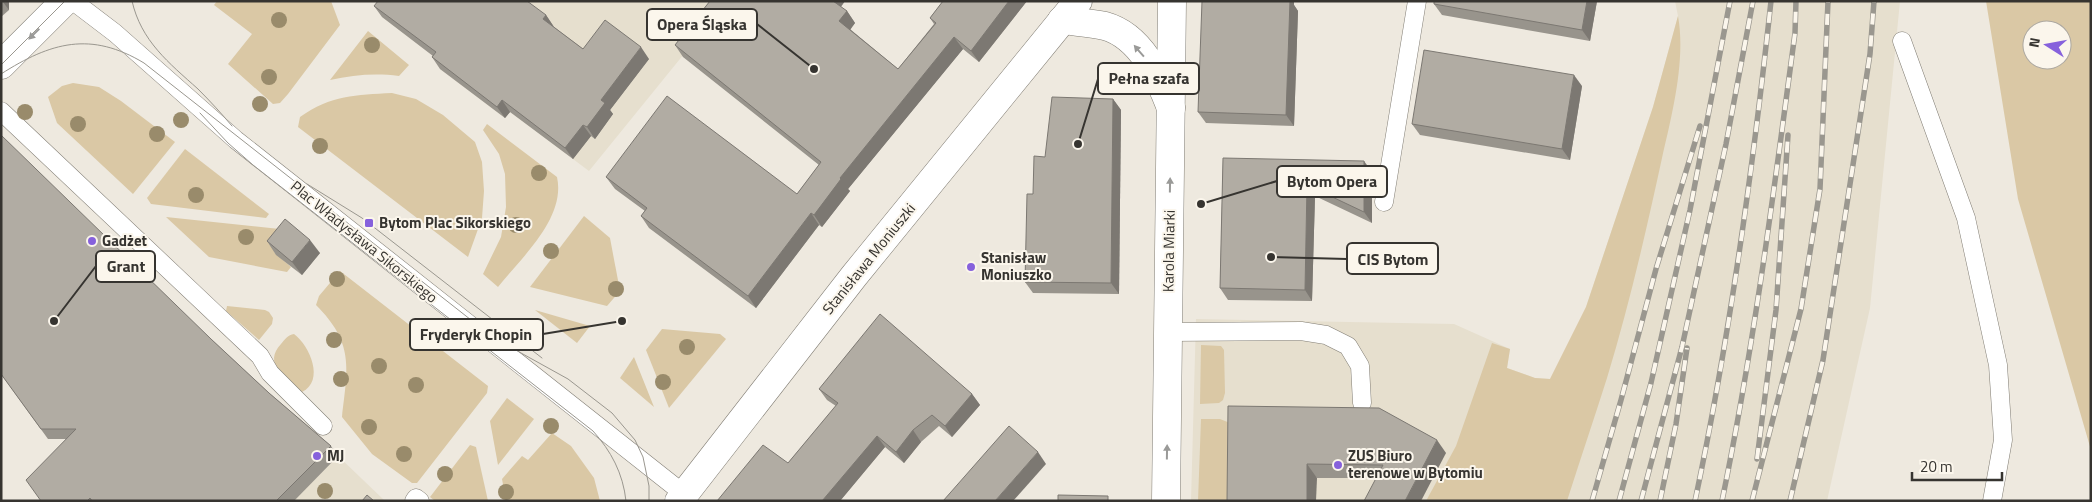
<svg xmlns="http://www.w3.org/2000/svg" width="2092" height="502" font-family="'Titillium Web',sans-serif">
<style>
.built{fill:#e6dfce}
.green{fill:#dac8a5;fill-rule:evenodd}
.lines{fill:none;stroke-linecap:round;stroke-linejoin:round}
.service-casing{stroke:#817d74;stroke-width:19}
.minor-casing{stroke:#817d74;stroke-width:29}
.secondary-casing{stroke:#817d74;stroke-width:29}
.service{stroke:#fff;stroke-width:18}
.minor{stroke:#fff;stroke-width:28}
.secondary{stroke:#fff;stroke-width:28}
.tram{stroke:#9a978f;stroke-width:1}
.rail-casing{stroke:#9a978f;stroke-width:5.5}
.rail{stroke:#fbf6ec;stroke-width:4;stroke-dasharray:11;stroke-linecap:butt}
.tree{fill:#998b6b}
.wall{fill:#98948c}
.shaded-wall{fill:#7c7872}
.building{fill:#b1aca3;stroke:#7c7872}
.oneway{fill:#9a9a98}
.poi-dot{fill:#8661dc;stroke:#fbf6ec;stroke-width:2}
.labels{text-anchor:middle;stroke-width:4;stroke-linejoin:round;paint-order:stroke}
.poi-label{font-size:15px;font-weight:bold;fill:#363430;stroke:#fbf6ec;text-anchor:start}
.street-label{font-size:15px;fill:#363430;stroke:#fbf6ec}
.leader{fill:none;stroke:#363430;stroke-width:2}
.callout-dot{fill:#363430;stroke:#fbf6ec;stroke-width:2}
.callout{fill:#fbf6ec;stroke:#363430;stroke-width:2}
.callout-label{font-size:16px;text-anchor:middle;font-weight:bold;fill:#363430}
</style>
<rect width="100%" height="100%" fill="#eee9df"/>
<g class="built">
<polygon points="395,1 727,1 589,171 510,112 505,118 440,69 444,64 382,17"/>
<polygon points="1675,1 1900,1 1870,308 1827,501 1191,501 1196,319 1454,324 1510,349 1507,368 1535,378 1550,379 1586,307 1653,107 1678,16"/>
<polygon points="338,456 385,501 293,501"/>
</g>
<g class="green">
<polygon points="217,1 331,1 340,25 288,94 280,103 273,104 228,64 252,34 214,5"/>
<path d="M1986,1H2091V450L2018,199ZM2032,30H2062V60H2032Z"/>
<path d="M1678,16C1686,60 1672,115 1662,158C1646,232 1629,306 1607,378C1594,419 1580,460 1567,501H1426L1456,446L1492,343L1510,349L1507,368L1535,378L1550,379L1586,307L1653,107Z"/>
<path d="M368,31L409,65L399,76C375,73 353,75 330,80Z"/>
<polygon points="73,83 99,87 121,101 175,142 133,194 57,123 48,97 62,86"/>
<path d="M392,93L416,99L443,115L475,142L482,162L484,191L482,218L468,257L298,127L300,117C331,95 356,95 392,93Z"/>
<path d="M487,124L557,177C566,218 522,257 498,287L483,274L501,237L506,207L505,174L499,154L483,130Z"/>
<polygon points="185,149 269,214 266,218 151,204 147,198"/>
<polygon points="584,216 610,238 620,291 607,306 530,287"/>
<polygon points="166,217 289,230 274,252 291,267 287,272 209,257"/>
<path d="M340,271L488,386L487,393L417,483H412L372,454L342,417C348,367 354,343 316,305L319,296Z"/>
<polygon points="227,306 265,310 269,312 273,318 272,324 259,340 226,311"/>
<polygon points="535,310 590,326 577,343"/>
<polygon points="662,329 720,334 726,339 669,408 646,350"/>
<path d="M294,334C310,346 325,381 302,392L298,390C284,377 263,363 281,344C285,339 288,335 294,334Z"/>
<polygon points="1201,345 1221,346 1224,350 1225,393 1223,400 1219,403 1200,404"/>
<polygon points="634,357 654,407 620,378"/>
<polygon points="507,398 534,419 498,465 490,421"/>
<polygon points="1201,419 1220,419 1230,423 1229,495 1226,501 1198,501"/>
<polygon points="552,433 571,446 594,478 600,501 506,501 502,479 522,456 528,460"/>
<polygon points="470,445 476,447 488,501 435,501 430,497"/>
</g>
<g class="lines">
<defs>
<g id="service">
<polyline points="73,1 115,33 236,140 684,494"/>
<polyline points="1902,41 1966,218 1998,365 2003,440 1992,501"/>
<polyline points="1,111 260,356 270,373 323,426"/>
<polyline points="1384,202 1417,1"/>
<polyline points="1168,332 1301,331 1326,335 1348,346 1360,366 1362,403"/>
<polyline points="414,501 416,498 420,501"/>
</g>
<g id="minor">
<path d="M1062,20C1076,22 1091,23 1105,26C1141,36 1159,77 1171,108"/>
<polyline points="1,65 65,1"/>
<polyline points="679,501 854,276 1078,1"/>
</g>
<polyline id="secondary" points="1166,501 1172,1"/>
</defs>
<use href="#service" class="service-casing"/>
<use href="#minor" class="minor-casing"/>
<use href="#secondary" class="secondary-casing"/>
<use href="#service" class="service"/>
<use href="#minor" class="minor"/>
<use href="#secondary" class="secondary"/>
<g class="tram">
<path d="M132,1C141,41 169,63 198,89C210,101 221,113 232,126"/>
<polyline points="1,65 65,1"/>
<path d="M1,74C51,42 91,31 144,63L494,338L568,379L612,413L635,440L643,457L649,486V501"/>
<path d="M200,113L228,143L253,165L593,431C611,451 623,473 626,501"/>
<polyline points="307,184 362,218 542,358"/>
</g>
<defs>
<g id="rail">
<polyline points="1757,459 1776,310 1788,135"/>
<polyline points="1592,501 1621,400 1656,269 1700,126"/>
<polyline points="1619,501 1651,383 1690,210 1730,1"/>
<polyline points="1641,501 1682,347 1726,144 1753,1"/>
<polyline points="1660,501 1676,424 1687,348"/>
<path d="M1695,501C1730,336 1753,169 1771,1"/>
<path d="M1722,501C1754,346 1774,190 1795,33L1796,1"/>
<polyline points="1752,501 1801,309 1820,189 1828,1"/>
<polyline points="1790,501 1823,360 1870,54 1874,1"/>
</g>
</defs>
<use href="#rail" class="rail-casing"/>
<use href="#rail" class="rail"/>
</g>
<g class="tree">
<circle cx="279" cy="20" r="8"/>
<circle cx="372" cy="45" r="8"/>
<circle cx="269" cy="77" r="8"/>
<circle cx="260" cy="104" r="8"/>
<circle cx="25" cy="112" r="8"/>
<circle cx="181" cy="120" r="8"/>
<circle cx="78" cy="124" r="8"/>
<circle cx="157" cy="134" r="8"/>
<circle cx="320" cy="146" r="8"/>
<circle cx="539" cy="173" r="8"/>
<circle cx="196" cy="195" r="8"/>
<circle cx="516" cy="225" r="8"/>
<circle cx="246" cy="237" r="8"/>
<circle cx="551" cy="251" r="8"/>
<circle cx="337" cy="279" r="8"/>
<circle cx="616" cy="289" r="8"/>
<circle cx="334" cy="340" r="8"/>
<circle cx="687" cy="347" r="8"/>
<circle cx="379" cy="366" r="8"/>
<circle cx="341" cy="379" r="8"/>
<circle cx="663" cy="382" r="8"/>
<circle cx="416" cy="385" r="8"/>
<circle cx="551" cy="426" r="8"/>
<circle cx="369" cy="427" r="8"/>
<circle cx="404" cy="454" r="8"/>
<circle cx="445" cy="474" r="8"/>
<circle cx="325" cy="491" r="8"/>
<circle cx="506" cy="492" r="8"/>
</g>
<g class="wall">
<polygon points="1,1 9,1 9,10 1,17"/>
<polygon points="710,1 845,1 841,7 847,11 855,23 850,29 898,69 934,24 930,18 943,1 1027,1 979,62 963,49 848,189 850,191 822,227 819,225 756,308 649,228 641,216 645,211 615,189 606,177 797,194 819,165 683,57 675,45"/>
<polygon points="1597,1 1590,41 1442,15 1434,4"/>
<polygon points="1294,5 1298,11 1294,126 1206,123 1198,112"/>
<polygon points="374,6 546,15 554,27 583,49 649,59 610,110 613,114 595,139 591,136 573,159 510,112 505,118 440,69 432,57 433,56 382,17"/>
<polygon points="1582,86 1570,160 1420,135 1412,124"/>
<polygon points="1113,99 1121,110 1119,294 1033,293 1025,282 1033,194 1045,157"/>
<polygon points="1223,158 1372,172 1372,223 1315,196 1312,301 1228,300 1220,288"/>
<polygon points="267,241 320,253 302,275 276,255"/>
<polygon points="211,339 269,393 331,446 338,456 294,501 41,501 66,439 48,439 1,374"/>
<polygon points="819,389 972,394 980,405 952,437 939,426 921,442 904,463 885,447 840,501 717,501 788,463 836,406 827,400"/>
<polygon points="1228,406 1446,453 1376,478 1317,478"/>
</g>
<g class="shaded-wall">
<polygon points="3,1 9,1 9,10 3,2"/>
<polygon points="832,1 845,1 838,10"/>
<polygon points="1009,1 1027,1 979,62 971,51"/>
<polygon points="1287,1 1294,1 1294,5 1298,11 1294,126 1286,115"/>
<polygon points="1587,1 1597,1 1590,41 1582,30"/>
<polygon points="847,11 855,23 848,33 839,21"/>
<polygon points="546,15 554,27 543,19"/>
<polygon points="954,37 963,49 848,189 850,191 822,227 814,215 840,178"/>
<polygon points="641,47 649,59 610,110 613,114 595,139 587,127 601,100"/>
<polygon points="1574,75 1582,86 1570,160 1562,149"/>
<polygon points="1113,99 1121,110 1119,294 1111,283"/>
<polygon points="502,100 510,112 505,118 497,107"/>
<polygon points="583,125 591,136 573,159 565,148"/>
<polygon points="1364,161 1372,172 1372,223 1364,212"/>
<polygon points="1307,185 1315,196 1312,301 1305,290"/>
<polygon points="811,213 819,225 756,308 748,296"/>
<polygon points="310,240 320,253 302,275 292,262"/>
<polygon points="972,394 980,405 952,437 945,426"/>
<polygon points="913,430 921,442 904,463 896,452"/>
<polygon points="877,436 885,447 840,501 822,501"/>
<polygon points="1437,440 1446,453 1421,501 1405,501"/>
<polygon points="1038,452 1046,464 1013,501 995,501"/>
<polygon points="1307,464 1317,478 1316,501 1307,501"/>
</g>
<g class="building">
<polygon points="378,1 527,1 546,15 543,19 583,49 605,20 641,47 601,100 605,103 587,127 583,125 565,148 502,100 497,107 432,57 436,52 374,6"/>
<polygon points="710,1 833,1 847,11 839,21 898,69 936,23 930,18 943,1 1009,1 971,51 954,37 840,178 841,179 814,215 811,213 748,296 641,216 647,208 606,177 667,96 797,194 821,162 675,45"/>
<polygon points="1202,1 1290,1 1286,115 1198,112"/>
<polygon points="1434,1 1587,1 1582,30 1434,4"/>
<polygon points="1424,50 1574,75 1562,149 1412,124"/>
<polygon points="1052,97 1113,99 1111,283 1025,282 1027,194 1033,194 1034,156 1045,157"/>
<polygon points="1,135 211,339 269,393 331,446 276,501 92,501 90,498 87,501 41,501 26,480 76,429 41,429 1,374"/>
<polygon points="1223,158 1364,161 1364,212 1307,185 1305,290 1220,288"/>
<polygon points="285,219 310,240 292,262 267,241"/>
<polygon points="880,314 972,394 945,426 932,415 913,430 896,452 877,436 822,501 717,501 763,445 788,463 838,403 819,389"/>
<polygon points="1228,406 1379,408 1437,440 1405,501 1364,501 1383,465 1307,464 1307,501 1227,501"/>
<polygon points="1009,426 1038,452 995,501 943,501"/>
<polygon points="367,495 374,501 362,501"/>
<polygon points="1058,495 1108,496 1108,501 1058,501"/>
</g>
<defs><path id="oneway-solid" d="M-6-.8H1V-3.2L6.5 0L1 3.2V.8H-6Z" transform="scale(1.25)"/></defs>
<g class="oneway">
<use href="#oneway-solid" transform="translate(34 34) rotate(135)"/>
<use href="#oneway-solid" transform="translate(1139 51) rotate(-131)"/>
<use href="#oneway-solid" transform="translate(1170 185) rotate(-89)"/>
<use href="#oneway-solid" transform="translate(1167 452) rotate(-89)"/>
</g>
<g class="poi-dot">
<rect x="364" y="218" width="10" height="10" rx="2.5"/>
<circle cx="92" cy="241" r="5"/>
<circle cx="971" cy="267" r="5"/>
<circle cx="317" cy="456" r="5"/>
<circle cx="1338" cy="465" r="5"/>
</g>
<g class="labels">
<g class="poi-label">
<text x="379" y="228">Bytom Plac Sikorskiego</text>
<text x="102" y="246">Gadżet</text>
<text x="981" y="263">Stanisław<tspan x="981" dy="17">Moniuszko</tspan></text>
<text x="327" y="461">MJ</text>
<text x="1348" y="461">ZUS Biuro<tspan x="1348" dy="17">terenowe w Bytomiu</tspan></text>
</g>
<g class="street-label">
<text transform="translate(364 242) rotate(39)" y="5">Plac Władysława Sikorskiego</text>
<text transform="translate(1169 251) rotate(-89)" y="5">Karola Miarki</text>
<text transform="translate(869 259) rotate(-51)" y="5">Stanisława Moniuszki</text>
</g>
</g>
<path class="leader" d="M814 69L757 24M1078 144L1098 79M1201 204L1277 181M1271 257L1347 259M54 321L96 266M622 321L543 334"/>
<g class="callout-dot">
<circle cx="814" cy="69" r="5"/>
<circle cx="1078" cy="144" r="5"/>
<circle cx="1201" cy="204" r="5"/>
<circle cx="1271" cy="257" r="5"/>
<circle cx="54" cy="321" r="5"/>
<circle cx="622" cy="321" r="5"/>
</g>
<g class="callout">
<rect x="647" y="9" width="110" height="31" rx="5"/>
<rect x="1098" y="63" width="101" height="31" rx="5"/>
<rect x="1277" y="166" width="110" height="31" rx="5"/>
<rect x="1347" y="243" width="91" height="31" rx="5"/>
<rect x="96" y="251" width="59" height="31" rx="5"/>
<rect x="410" y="319" width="133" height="31" rx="5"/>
</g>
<g class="callout-label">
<text x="702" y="30">Opera Śląska</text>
<text x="1149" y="84">Pełna szafa</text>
<text x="1332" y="187">Bytom Opera</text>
<text x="1393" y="265">CIS Bytom</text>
<text x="126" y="272">Grant</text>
<text x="476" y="340">Fryderyk Chopin</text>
</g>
<rect width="2092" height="502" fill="none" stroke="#363430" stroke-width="5"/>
<g transform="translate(2047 45) rotate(281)"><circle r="24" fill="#fbf6ec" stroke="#aca8a1"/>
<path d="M0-4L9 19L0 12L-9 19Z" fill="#8661dc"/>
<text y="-8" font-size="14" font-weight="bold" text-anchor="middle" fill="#363430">N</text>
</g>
<path d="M1912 472v8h90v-8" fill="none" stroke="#363430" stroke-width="2.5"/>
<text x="1920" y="472" font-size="15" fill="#363430" stroke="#fbf6ec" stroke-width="4" paint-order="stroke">20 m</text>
</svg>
